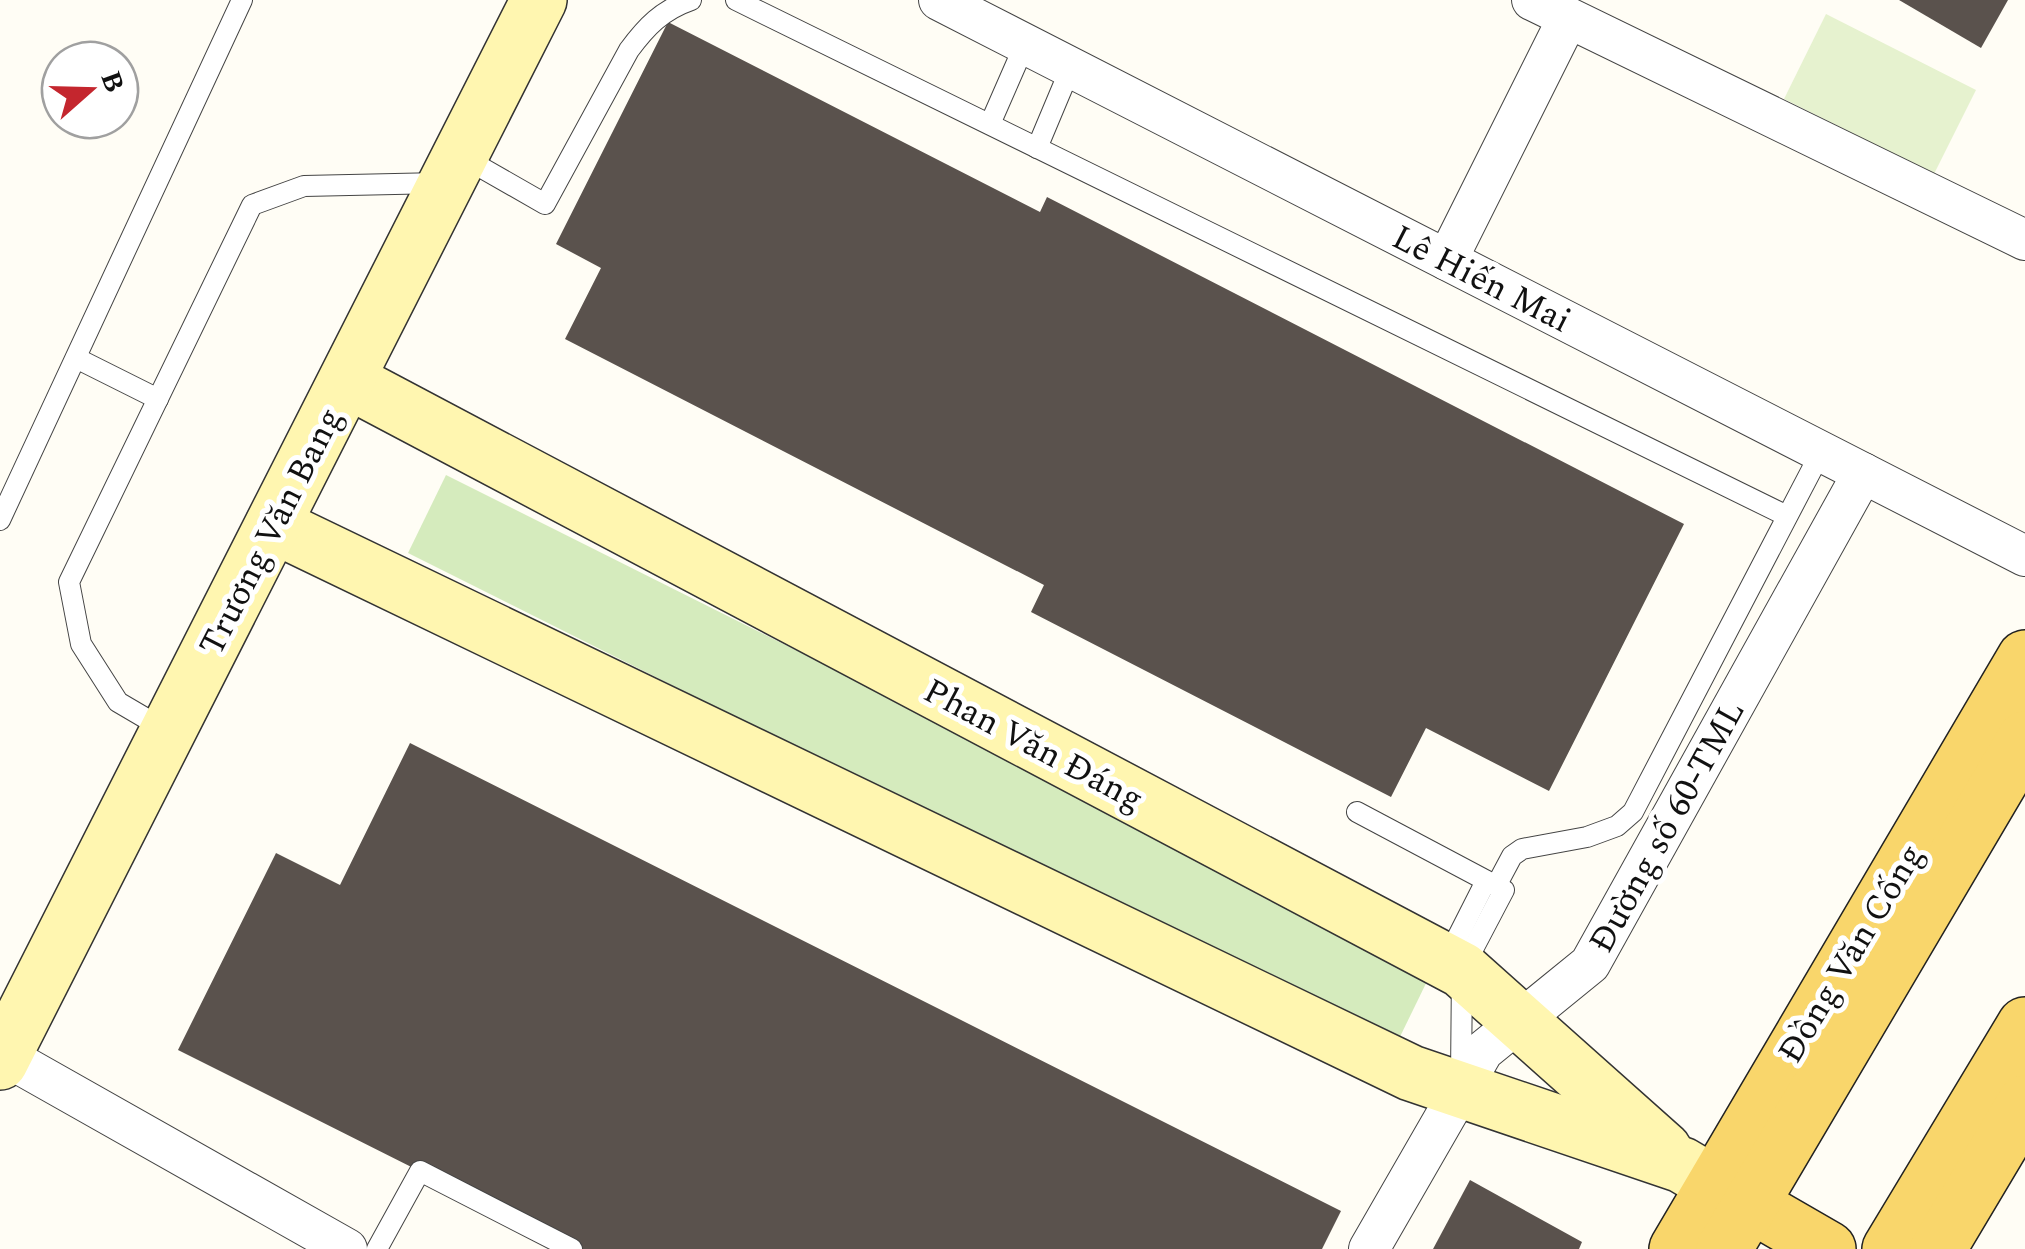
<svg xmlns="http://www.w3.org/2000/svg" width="2025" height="1249" font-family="Spectral,serif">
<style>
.green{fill:#d5ebbd}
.pitch{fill:#e6f2cf}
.building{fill:#5a524d}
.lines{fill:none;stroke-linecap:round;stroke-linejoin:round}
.lane-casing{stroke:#444;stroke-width:22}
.street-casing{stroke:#444;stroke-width:42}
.secondary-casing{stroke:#333;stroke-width:58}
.primary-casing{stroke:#222;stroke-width:58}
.lane{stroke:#fff;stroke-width:20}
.street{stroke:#fff;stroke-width:40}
.secondary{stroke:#fff6b0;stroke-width:55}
.primary{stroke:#f9d66b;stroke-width:55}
.labels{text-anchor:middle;stroke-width:10;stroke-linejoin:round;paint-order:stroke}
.street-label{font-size:35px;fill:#111;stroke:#fff}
</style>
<rect width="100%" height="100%" fill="#fffdf5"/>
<polygon class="green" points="446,475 1433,969 1395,1047 408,553"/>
<polygon class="pitch" points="1826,14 1976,90 1934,174 1784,99"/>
<g class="building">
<polygon points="1899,0 2008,0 1981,48"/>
<polygon points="668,22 1040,212 1047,197 1684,524 1549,791 1426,728 1391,797 1031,612 1044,585 565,339 601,268 556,244"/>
<polygon points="410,743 1341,1211 1322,1249 557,1249 501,1212 178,1050 276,853 340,885"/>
<polygon points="1470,1180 1582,1242 1579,1249 1433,1249"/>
</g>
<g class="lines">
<defs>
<g id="lane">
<polyline points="736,0 1787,516"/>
<polyline points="990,124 1025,44"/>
<polyline points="1037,148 1071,67"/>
<path d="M461,156L545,204L629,50C646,27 662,10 691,0"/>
<polyline points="76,358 158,399"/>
<polyline points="0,520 242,0"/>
<polyline points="164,729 118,702 81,644 69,582 252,205 304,186 440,183"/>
<polyline points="1357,812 1504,890 1462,970 1461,1077"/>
<polyline points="1496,886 1512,856 1522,849 1587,837 1617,826 1633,812 1821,452"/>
<polyline points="1446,960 1486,881"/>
<polyline points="377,1249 420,1171 572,1249"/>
</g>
<g id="street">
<polyline points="939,0 2025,556"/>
<polyline points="1532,0 2025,240"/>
<polyline points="1447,260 1568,18"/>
<polyline points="0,1053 347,1249"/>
<polyline points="1369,1249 1483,1051 1590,964 1863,473"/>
</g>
<g id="secondary">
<polyline points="347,380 1462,970 1664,1150"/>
<polyline points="273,525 1411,1073 1682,1165 1714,1184"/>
<polyline points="0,1062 539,0"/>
</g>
<g id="primary">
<polyline points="1717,1185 1828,1249"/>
<polyline points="1677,1249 2025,658"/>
<polyline points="1724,1249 2025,739"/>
<polyline points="1890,1249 2025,1025"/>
<polyline points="1938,1249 2025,1103"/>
</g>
</defs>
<use href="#lane" class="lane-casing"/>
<use href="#street" class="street-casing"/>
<use href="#secondary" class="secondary-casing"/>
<use href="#primary" class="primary-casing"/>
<use href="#lane" class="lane"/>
<use href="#street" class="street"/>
<use href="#secondary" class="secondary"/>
<use href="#primary" class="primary"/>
</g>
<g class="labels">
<g class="street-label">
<text transform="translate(1482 278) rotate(27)" y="12">Lê Hiến Mai</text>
<text transform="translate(270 531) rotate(-63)" y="12">Trương Văn Bang</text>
<text transform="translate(1034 744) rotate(28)" y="12">Phan Văn Đáng</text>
<text transform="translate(1666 826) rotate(-61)" y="12">Đường số 60-TML</text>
<text transform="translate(1850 953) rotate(-59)" y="12">Đồng Văn Cống</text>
</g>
</g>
<g transform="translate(90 90) rotate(70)"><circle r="48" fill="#ffffff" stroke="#a0a0a0" stroke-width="2.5"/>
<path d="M0-8L18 38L0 25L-18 38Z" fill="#c4262e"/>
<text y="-15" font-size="28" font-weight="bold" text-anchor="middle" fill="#111111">B</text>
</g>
</svg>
